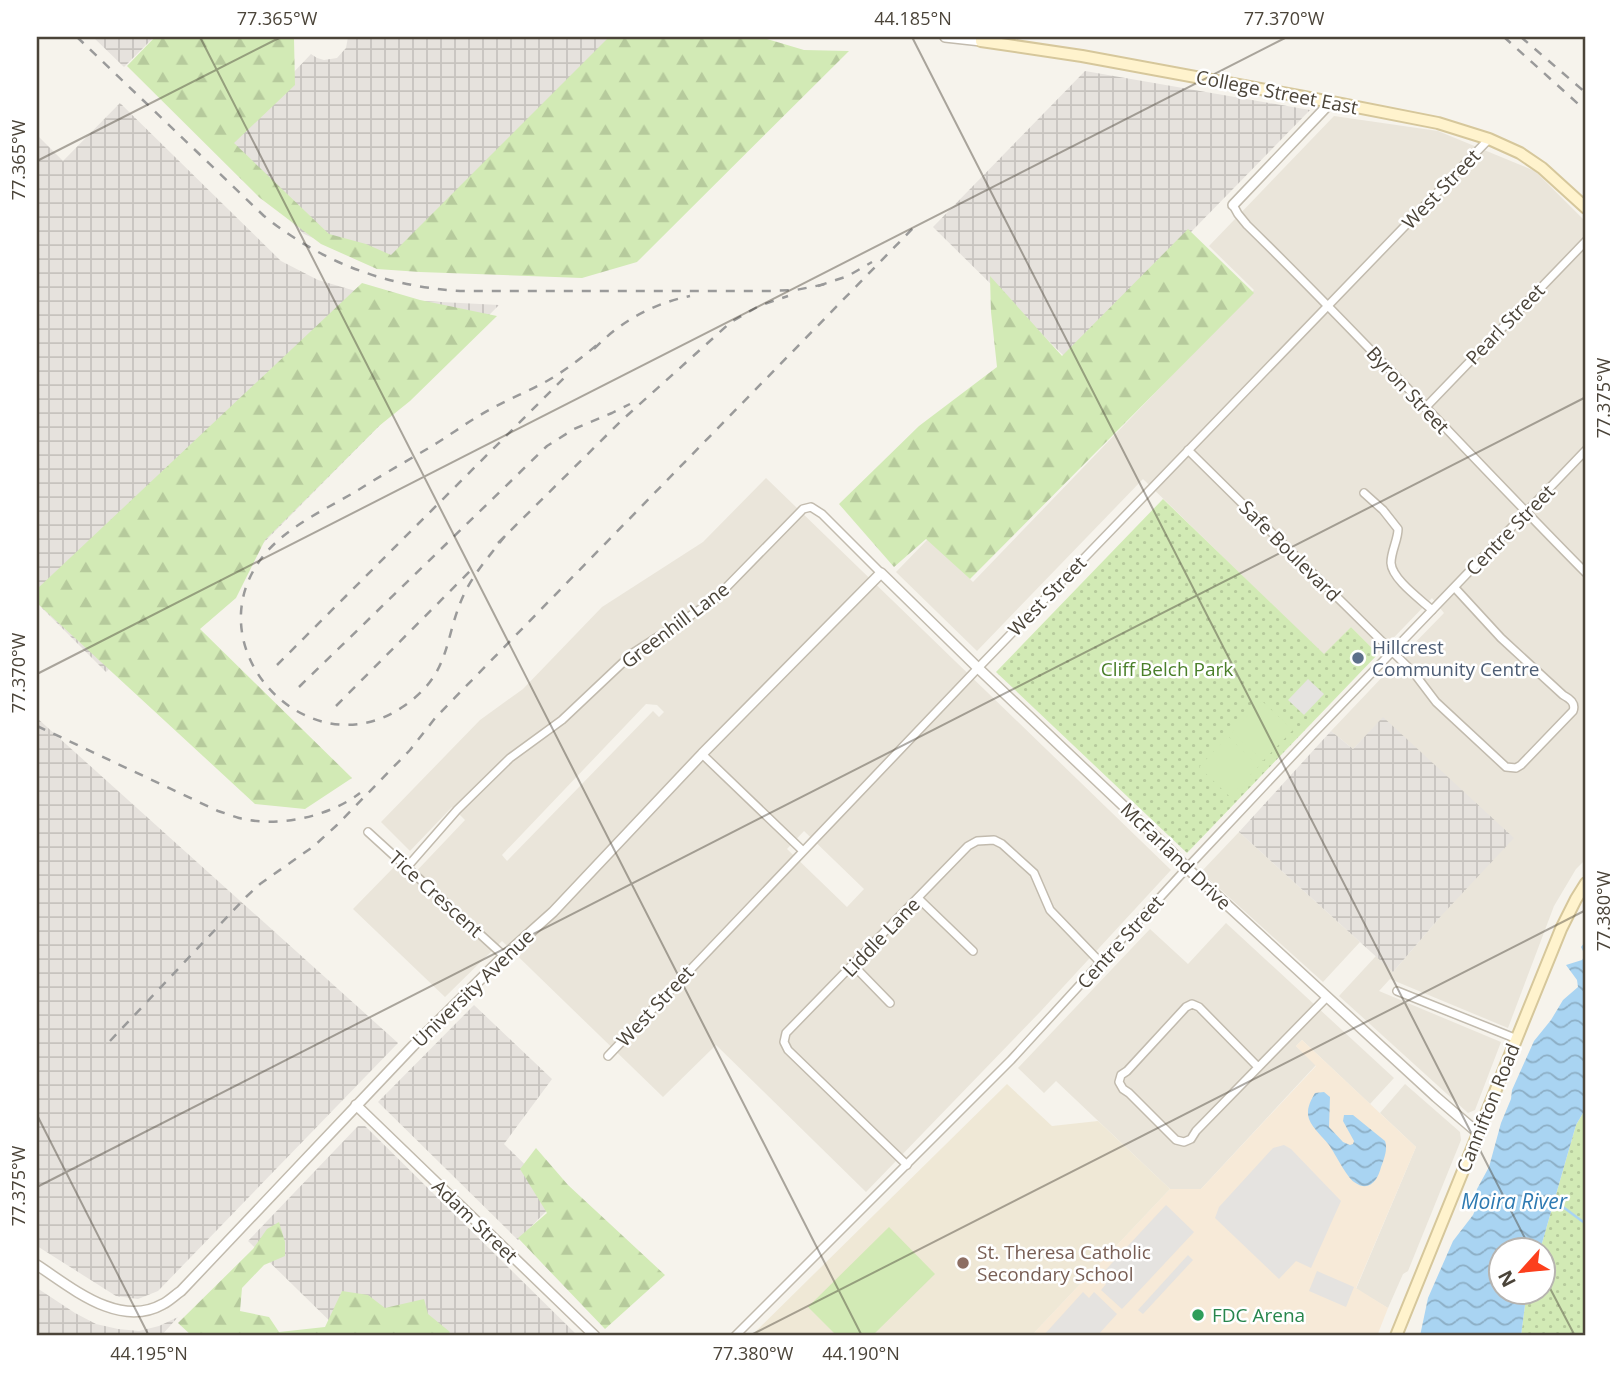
<svg xmlns="http://www.w3.org/2000/svg" width="1623" height="1373" font-family="'Open Sans',sans-serif">
<style>
.residential{fill:#eae5da;fill-rule:evenodd}
.commercial{fill:#f7ead8}
.industrial{fill:url(#industrial-grid)}
.education{fill:#efe8d6}
.grass{fill:url(#grass-dots)}
.forest{fill:url(#forest-firs)}
.pitch{fill:#d2eab5}
.parking{fill:#e5e3e0}
.water{fill:url(#water-waves)}
.lines{fill:none;stroke-linecap:round;stroke-linejoin:round}
.stream{stroke:#a9d4f2;stroke-width:2.5}
.minor-casing{stroke:#c2bbae;stroke-width:10}
.tertiary-casing{stroke:#c2bbae;stroke-width:12}
.secondary-casing{stroke:#d6c79b;stroke-width:14}
.minor{stroke:#fff;stroke-width:7}
.tertiary{stroke:#fff;stroke-width:9}
.secondary{stroke:#fff3cd;stroke-width:10}
.rail{stroke:#9a9a9a;stroke-width:2.5;stroke-dasharray:9 9;stroke-linecap:butt}
.ticks{fill:none;stroke:#4b4439;stroke-width:2;stroke-opacity:0.45}
.service-dot{fill:#5c6f8a;stroke:#fff;stroke-width:2.5}
.education-dot{fill:#8d6e63;stroke:#fff;stroke-width:2.5}
.leisure-dot{fill:#2e9e5b;stroke:#fff;stroke-width:2.5}
.labels{text-anchor:middle;stroke-width:5;stroke-linejoin:round;paint-order:stroke}
.street-label{font-size:19px;fill:#4b4439;stroke:#fff}
.service-label{font-size:19px;fill:#4e5e75;stroke:#fff;text-anchor:start}
.park-label{font-size:19px;fill:#4a7f2a;stroke:#fff}
.education-label{font-size:19px;fill:#785e54;stroke:#fff;text-anchor:start}
.leisure-label{font-size:19px;fill:#27864d;stroke:#fff;text-anchor:start}
.water-label{font-size:21px;font-style:italic;fill:#2e7ab2;stroke:#fff}
.neatline{fill:none;stroke:#4b4439;stroke-width:2.5}
.ticks-label{font-size:18px;text-anchor:middle;fill:#4b4439}
</style>
<defs>
<pattern id="industrial-grid" width="8" height="8" patternUnits="userSpaceOnUse" patternTransform="scale(1.75)"><rect width="8" height="8" fill="#e6e2dd"/><path d="M0 4h8M4 0v8" fill="none" stroke="#c7c3be"/></pattern>
<pattern id="grass-dots" width="8" height="8" patternUnits="userSpaceOnUse" patternTransform="scale(1.75)"><rect width="8" height="8" fill="#d2eab5"/><path d="M2 2h.1M6 6h.1" fill="none" stroke="#b6ca9c" stroke-width="1.8" stroke-linecap="round"/></pattern>
<pattern id="forest-firs" width="22" height="20" patternUnits="userSpaceOnUse" patternTransform="scale(1.75)"><rect width="22" height="20" fill="#d2eab5"/><path d="M5 1l3.5 6h-7zM16 11l3.5 6h-7z" fill="#b6ca9c"/></pattern>
<pattern id="water-waves" width="16" height="10" patternUnits="userSpaceOnUse" patternTransform="scale(1.75)"><rect width="16" height="10" fill="#a9d4f2"/><path d="M0 5q4-4 8 0t8 0" fill="none" stroke="#8caec5"/></pattern>
</defs>
<rect width="100%" height="100%" fill="#f6f3ec"/>
<g class="residential">
<polygon points="1334,116 1438,131 1535,171 1586,222 1586,859 1576,869 1554,906 1508,1028 1390,979 1379,991 1501,1042 1475,1110 1468,1113 1339,996 1376,956 1393,972 1441,916 1383,718 1353,749 1331,731 1388,671 1395,671 1406,659 1406,652 1444,613 1432,598 1378,654 1351,627 1324,655 1143,479 977,651 896,572 928,539 973,582 1254,290 1209,246"/>
<path d="M766,478L1171,870L1040,1012L866,1192L716,1045L663,1097L502,941L445,997L353,909L395,866L409,879L465,820L452,807L410,851L381,822L480,720L523,689L602,607L703,542ZM646,704L657,705L664,712L659,717L653,711L507,861L502,855ZM804,831L864,889L847,907L787,849Z"/>
<polygon points="1239,832 1360,942 1323,982 1201,872"/>
<polygon points="1226,923 1394,1078 1370,1104 1302,1040 1296,1046 1316,1065 1201,1189 1170,1189 1056,1081 1044,1093 1018,1068 1150,929 1188,964"/>
<polygon points="1405,1084 1460,1132 1461,1140 1408,1271 1403,1274 1388,1308 1356,1289 1416,1147 1380,1113"/>
</g>
<polygon class="commercial" points="1302,1040 1416,1147 1356,1288 1388,1308 1377,1336 1031,1336 1170,1189 1201,1189 1316,1066 1296,1046"/>
<g class="industrial">
<polygon points="93,37 154,37 124,67"/>
<polygon points="348,37 613,37 398,261 334,247 304,234 218,152 311,54 317,58 324,60 337,58 346,48"/>
<polygon points="1085,71 1310,110 1067,359 933,227"/>
<polygon points="120,103 281,261 318,280 359,292 403,300 499,305 190,617 176,604 106,672 37,603 37,135 63,161"/>
<polygon points="1383,717 1514,838 1441,916 1393,972 1239,832 1331,731 1353,749"/>
<polygon points="37,718 398,1043 158,1291 138,1299 116,1296 37,1246"/>
<polygon points="474,1005 552,1079 504,1144 559,1198 518,1240 378,1102"/>
<polygon points="358,1126 365,1126 578,1336 345,1336 248,1241"/>
<polygon points="37,1288 75,1313 96,1324 118,1329 139,1331 159,1326 178,1317 161,1336 37,1336"/>
</g>
<polygon class="education" points="1007,1084 1052,1126 1098,1121 1170,1189 1031,1336 751,1336"/>
<g class="grass">
<polygon points="1163,499 1324,654 1351,627 1378,654 1187,853 996,672"/>
<path d="M1586,1108V1248C1582,1269 1583,1277 1586,1297C1588,1309 1586,1324 1586,1336H1521L1525,1305L1528,1293L1542,1292V1250H1540L1576,1125Z"/>
</g>
<g class="forest">
<polygon points="155,37 297,37 294,39 295,85 234,143 329,234 366,244 391,255 609,37 760,37 804,50 849,51 637,262 582,278 420,272 377,269 321,244 260,198 127,66"/>
<polygon points="1188,229 1254,293 970,579 926,539 894,567 839,504 919,426 997,367 991,312 990,276 1062,356"/>
<polygon points="362,283 420,300 497,316 410,401 379,426 265,540 236,598 200,629 352,778 305,809 255,804 37,603 37,589"/>
<polygon points="536,1148 568,1185 665,1275 605,1329 518,1238 547,1213 520,1169"/>
<polygon points="279,1222 285,1242 285,1256 264,1265 242,1288 240,1311 269,1317 279,1332 325,1327 342,1291 368,1295 385,1308 424,1299 428,1314 450,1332 446,1336 192,1336 178,1323 253,1249 267,1229"/>
</g>
<g class="pitch">
<polygon points="1262,701 1293,730 1263,761 1232,732"/>
<polygon points="1228,736 1259,766 1230,797 1199,767"/>
<polygon points="889,1227 935,1274 872,1336 837,1336 808,1307"/>
</g>
<g class="parking">
<polygon points="1308,679 1324,694 1304,715 1288,700"/>
<polygon points="1284,1145 1291,1149 1341,1201 1311,1268 1296,1261 1279,1279 1215,1218 1219,1207 1273,1148"/>
<polygon points="1166,1205 1194,1232 1122,1309 1101,1290 1106,1284 1099,1277"/>
<polygon points="1188,1255 1193,1260 1143,1314 1138,1310"/>
<polygon points="1317,1271 1354,1287 1346,1307 1309,1291"/>
<polygon points="1083,1292 1089,1298 1094,1292 1117,1314 1097,1336 1043,1336"/>
</g>
<g class="water">
<polygon points="1586,932 1586,1108 1576,1125 1540,1250 1500,1250 1500,1292 1528,1293 1525,1305 1521,1336 1420,1336 1428,1298 1453,1241 1473,1215 1476,1208 1474,1201 1477,1189 1489,1167 1501,1123 1511,1099 1512,1090 1534,1041 1551,1020 1563,1000 1578,987 1577,980 1566,965 1582,960 1585,955 1581,947 1585,942 1583,933"/>
<path d="M1324,1092L1330,1097L1329,1127L1343,1142L1350,1145L1353,1144L1354,1141L1343,1121L1344,1115H1353L1385,1141C1388,1149 1384,1159 1381,1167C1378,1180 1369,1193 1354,1182C1346,1176 1336,1155 1329,1145C1323,1137 1313,1129 1309,1119C1306,1109 1310,1102 1315,1093Z"/>
</g>
<g class="lines">
<polyline class="stream" points="1563,1207 1586,1224"/>
<defs>
<g id="minor">
<path d="M1233,205L1238,214L1247,225C1363,338 1472,458 1586,573"/>
<polyline points="1425,408 1586,241"/>
<path d="M1188,450L1414,673L1436,702L1506,767L1516,768L1521,765L1573,711C1576,703 1570,699 1563,695L1501,638L1455,588"/>
<path d="M1364,493L1383,510L1398,529C1398,540 1391,551 1391,563C1392,579 1420,599 1432,610"/>
<polyline points="702,754 802,850"/>
<polyline points="368,832 504,956"/>
<polyline points="408,866 457,810 510,758 562,720 633,653 713,601 803,509 811,507 822,514 881,573"/>
<polyline points="918,898 973,951"/>
<polyline points="853,965 890,1003"/>
<polyline points="1397,991 1517,1039"/>
<polyline points="608,1056 978,668 1489,139"/>
<polyline points="1258,1067 1199,1007 1192,1004 1186,1007 1127,1071 1121,1075 1119,1082 1123,1089 1129,1093 1176,1140 1184,1142 1191,1139 1196,1131 1327,997"/>
<polyline points="907,1165 788,1050 784,1042 786,1033 968,846 977,841 994,840 1002,844 1034,873 1050,910 1101,963"/>
<polyline points="735,1336 1011,1060 1187,868 1312,735 1586,450"/>
</g>
<g id="tertiary">
<polyline points="945,37 981,41"/>
<polyline points="1233,205 1331,102"/>
<polyline points="356,1105 595,1336"/>
<path d="M37,1265C71,1287 119,1329 163,1304C169,1301 175,1295 181,1291L413,1046L504,956L553,912L702,754L881,573L978,668L1171,851L1187,868L1436,1097L1478,1133"/>
</g>
<g id="secondary">
<polyline points="981,37 981,41 1082,56 1331,102 1438,123 1489,139 1520,153 1542,168 1586,208"/>
<polyline points="1396,1336 1561,929 1576,899 1586,883"/>
</g>
</defs>
<use href="#minor" class="minor-casing"/>
<use href="#tertiary" class="tertiary-casing"/>
<use href="#secondary" class="secondary-casing"/>
<use href="#minor" class="minor"/>
<use href="#tertiary" class="tertiary"/>
<use href="#secondary" class="secondary"/>
<g class="rail">
<path d="M77,37L264,216C323,263 385,286 460,291H769L796,290L826,284"/>
<polyline points="1504,37 1586,111"/>
<polyline points="1521,37 1586,93"/>
<polyline points="818,286 848,276 872,262"/>
<path d="M594,349C621,321 652,304 690,296"/>
<path d="M505,536C491,554 475,572 465,592C443,638 453,672 404,706C309,773 190,647 264,555C287,527 324,510 355,492C380,476 407,461 432,446C452,434 470,420 491,409C509,399 529,391 547,381C566,370 583,357 599,343"/>
<polyline points="498,543 621,421 731,322 759,306 788,296"/>
<polyline points="277,665 566,376"/>
<polyline points="299,687 547,446 574,429 612,413 630,404"/>
<polyline points="336,706 473,568"/>
<path d="M37,726L218,811C225,813 232,816 239,818C277,828 329,817 360,793"/>
<polyline points="110,1041 246,897 260,884 314,846 337,825 410,750 436,717 918,223"/>
</g>
</g>
<path class="ticks" d="M200,37L862,1336M912,37L1531,1250M37,161L281,37M37,674L1287,37M37,1115L149,1336M37,1187L1586,397M1542,1273L1575,1336M749,1336L1586,910"/>
<circle class="service-dot" cx="1358" cy="658" r="7"/>
<circle class="education-dot" cx="963" cy="1263" r="7"/>
<circle class="leisure-dot" cx="1198" cy="1315" r="7"/>
<g class="labels">
<g class="street-label">
<text transform="translate(1277 92) rotate(11)" y="7">College Street East</text>
<text transform="translate(1441 189) rotate(-46)" y="7">West Street</text>
<text transform="translate(1505 324) rotate(-46)" y="7">Pearl Street</text>
<text transform="translate(1408 390) rotate(47)" y="7">Byron Street</text>
<text transform="translate(1510 530) rotate(-46)" y="7">Centre Street</text>
<text transform="translate(1290 551) rotate(45)" y="7">Safe Boulevard</text>
<text transform="translate(1047 596) rotate(-46)" y="7">West Street</text>
<text transform="translate(675 625) rotate(-37)" y="7">Greenhill Lane</text>
<text transform="translate(1176 856) rotate(44)" y="7">McFarland Drive</text>
<text transform="translate(436 894) rotate(42)" y="7">Tice Crescent</text>
<text transform="translate(881 937) rotate(-46)" y="7">Liddle Lane</text>
<text transform="translate(1120 942) rotate(-48)" y="7">Centre Street</text>
<text transform="translate(473 988) rotate(-44)" y="7">University Avenue</text>
<text transform="translate(655 1006) rotate(-47)" y="7">West Street</text>
<text transform="translate(1488 1108) rotate(-68)" y="7">Cannifton Road</text>
<text transform="translate(475 1221) rotate(44)" y="7">Adam Street</text>
</g>
<g class="service-label">
<text x="1372" y="654">Hillcrest<tspan x="1372" dy="22">Community Centre</tspan></text>
</g>
<g class="park-label">
<text x="1167" y="676">Cliff Belch Park</text>
</g>
<g class="education-label">
<text x="977" y="1259">St. Theresa Catholic<tspan x="977" dy="22">Secondary School</tspan></text>
</g>
<g class="leisure-label">
<text x="1212" y="1322">FDC Arena</text>
</g>
<g class="water-label">
<text x="1514" y="1209">Moira River</text>
</g>
</g>
<rect width="1623" height="1373" fill="none" stroke="#ffffff" stroke-width="77"/>
<g transform="translate(1522 1271) rotate(243)"><circle r="33" fill="#ffffff" stroke="#b7b4b0" stroke-width="2"/>
<path d="M0-5L12 26L0 18L-12 26Z" fill="#fc3f1d"/>
<text y="-10" font-size="19" font-weight="bold" text-anchor="middle" fill="#4b4439">N</text>
</g>
<rect x="38" y="38" width="1546" height="1296" class="neatline"/>
<g class="ticks-label">
<text x="277" y="25">77.365°W</text>
<text x="913" y="25">44.185°N</text>
<text x="1284" y="25">77.370°W</text>
<text transform="translate(19 160) rotate(-90)" y="6">77.365°W</text>
<text transform="translate(1604 398) rotate(-90)" y="6">77.375°W</text>
<text transform="translate(19 673) rotate(-90)" y="6">77.370°W</text>
<text transform="translate(1604 911) rotate(-90)" y="6">77.380°W</text>
<text transform="translate(19 1186) rotate(-90)" y="6">77.375°W</text>
<text x="149" y="1360">44.195°N</text>
<text x="753" y="1360">77.380°W</text>
<text x="861" y="1360">44.190°N</text>
</g>
</svg>
